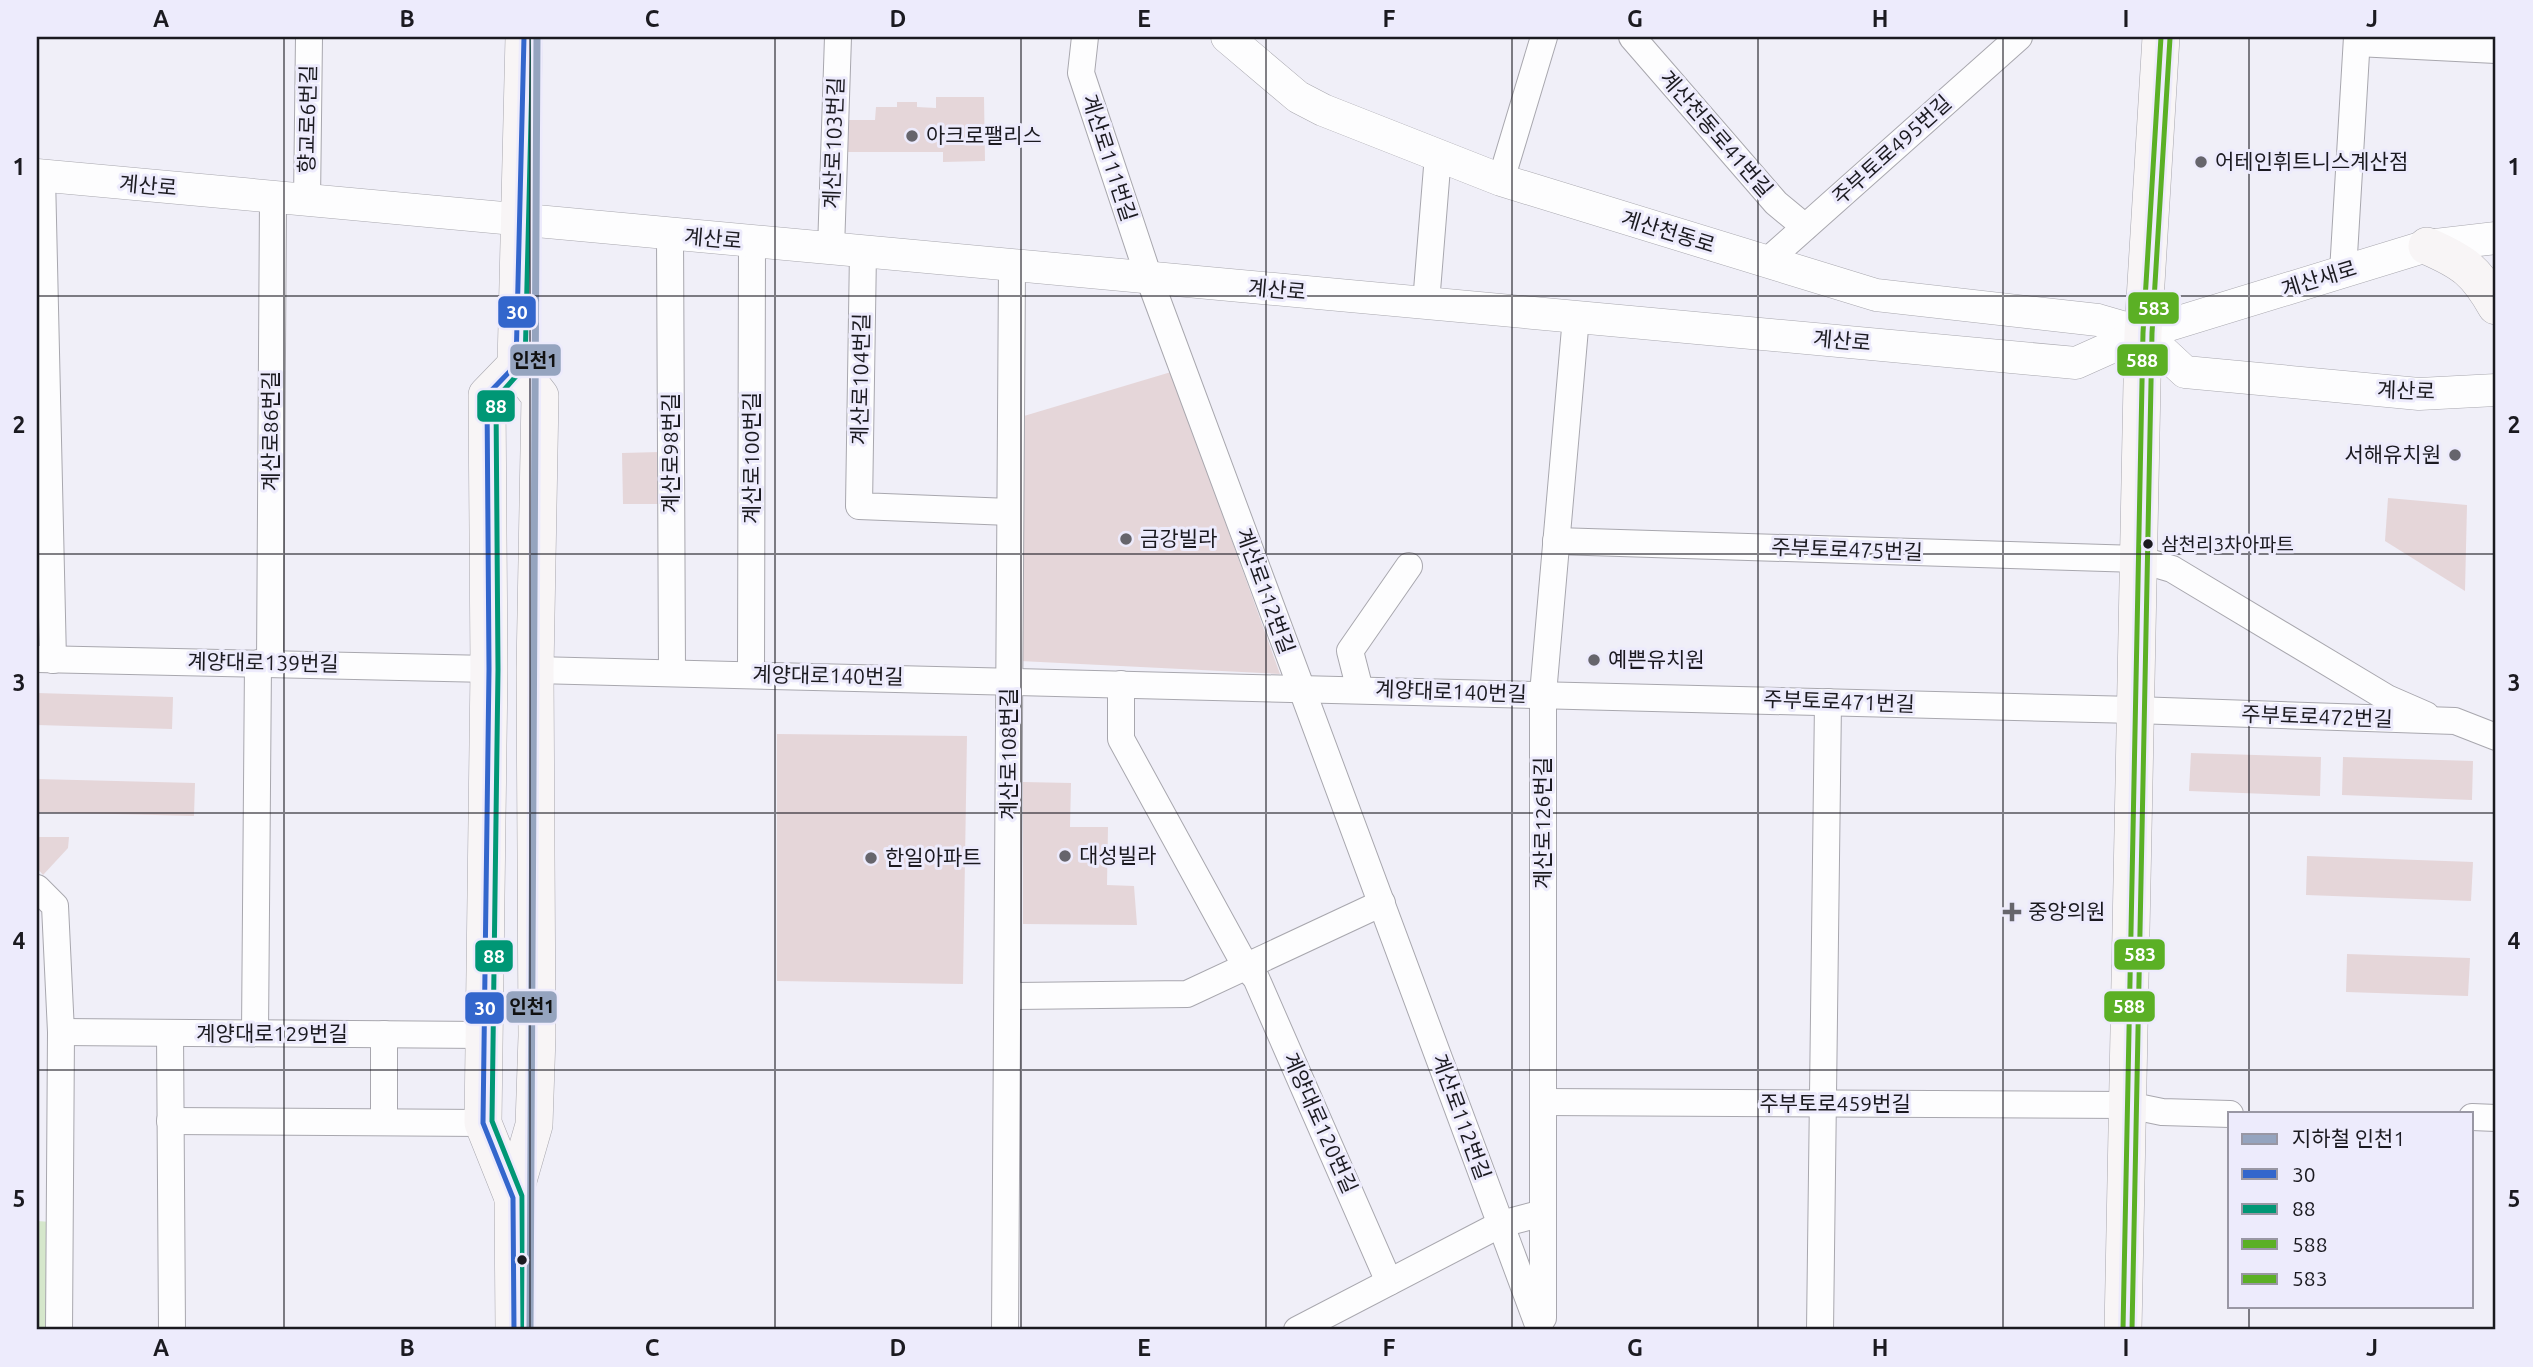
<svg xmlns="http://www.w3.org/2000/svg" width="2533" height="1367" font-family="Ubuntu,'Noto Sans KR',sans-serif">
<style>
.green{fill:#d5e7cb}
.building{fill:#e5d6d9}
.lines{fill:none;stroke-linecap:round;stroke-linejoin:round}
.minor-casing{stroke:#a8a7ae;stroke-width:28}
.tertiary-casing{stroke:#a8a7ae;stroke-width:33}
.secondary-casing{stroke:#a8a7ae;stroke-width:38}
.minor{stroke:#fdfdfe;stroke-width:26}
.tertiary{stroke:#fdfdfe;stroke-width:32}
.secondary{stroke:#f8f5f6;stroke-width:37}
.bus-1-casing{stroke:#edebfc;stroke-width:10}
.bus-2-casing{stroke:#edebfc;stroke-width:10}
.bus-3-casing{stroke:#edebfc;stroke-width:10}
.bus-4-casing{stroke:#edebfc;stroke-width:10}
.bus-1{stroke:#36c;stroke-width:5}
.bus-2{stroke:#009775;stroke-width:5}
.bus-3{stroke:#5bb025;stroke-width:5}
.bus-4{stroke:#5bb025;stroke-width:5}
.metro-1-casing{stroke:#edebfc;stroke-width:12}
.metro-1{stroke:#95a4bf;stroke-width:7}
.grid{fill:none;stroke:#1b1a20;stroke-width:2;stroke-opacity:0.55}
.poi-dot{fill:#66656c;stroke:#edebfc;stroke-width:2.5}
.bus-dot{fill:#1b1a20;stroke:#edebfc;stroke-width:2.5}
.labels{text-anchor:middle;stroke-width:6;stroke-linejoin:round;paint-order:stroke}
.bus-label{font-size:19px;fill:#1b1a20;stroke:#edebfc;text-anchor:start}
.street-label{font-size:21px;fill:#1b1a20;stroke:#edebfc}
.poi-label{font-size:21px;fill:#1b1a20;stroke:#edebfc;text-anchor:start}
.line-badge{stroke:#edebfc;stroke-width:2.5}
.badge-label{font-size:19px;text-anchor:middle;font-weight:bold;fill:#fff}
.pale-badge-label{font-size:19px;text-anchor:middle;font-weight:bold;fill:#111}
.neatline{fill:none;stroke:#1b1a20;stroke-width:2.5}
.grid-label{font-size:23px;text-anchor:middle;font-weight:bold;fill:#1b1a20}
</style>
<rect width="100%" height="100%" fill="#f0eff8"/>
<polygon class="green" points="37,1221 51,1222 53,1330 37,1330"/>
<g class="building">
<polygon points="936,97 984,97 985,161 943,162 943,152 839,152 841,120 875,120 876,107 897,107 897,102 917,102 917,107 936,108"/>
<polygon points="1171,372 1280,674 1020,661 1024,416"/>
<polygon points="660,452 660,504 623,504 622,453"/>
<polygon points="2388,498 2467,505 2465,591 2385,541"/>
<polygon points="37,693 173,697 172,729 37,725"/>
<polygon points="777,734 967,736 963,984 777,981"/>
<polygon points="2191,753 2321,757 2320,796 2189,791"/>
<polygon points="2343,757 2473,761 2472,800 2342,795"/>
<polygon points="37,779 195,783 194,816 37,812"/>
<polygon points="1023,782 1071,783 1070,827 1108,827 1107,885 1134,886 1137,925 1023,924"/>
<polygon points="37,837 69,837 68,848 43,875 37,868"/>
<polygon points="2307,856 2473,862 2471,901 2306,895"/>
<polygon points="2347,954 2470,958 2468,996 2346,992"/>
</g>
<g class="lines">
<defs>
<g id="minor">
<polyline points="1085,37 1081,73 1149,278 1540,1330"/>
<polyline points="1632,37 1776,203 1805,227"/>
<polyline points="2357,43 2496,50"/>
<polyline points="42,176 53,660"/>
<polyline points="1501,180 1544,37"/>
<polyline points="307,201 309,37"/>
<polyline points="670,235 672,672"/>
<polyline points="831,249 838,37"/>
<polyline points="863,252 859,506 1010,512"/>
<polyline points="1765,263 2019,37"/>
<polyline points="2343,272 2357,37"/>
<polyline points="1426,303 1438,155"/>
<polyline points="1556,541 2138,559 2172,569 2387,698 2426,715"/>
<polyline points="37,659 489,669"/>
<polyline points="270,663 273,198"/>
<polyline points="535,670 2135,710 2455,721 2496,737"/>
<polyline points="751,674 752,242"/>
<polyline points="1121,684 1121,739 1246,967 1256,978 1389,1282"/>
<polyline points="1360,690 1350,651 1409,566"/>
<polyline points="37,888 55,906 61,1032 59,1330"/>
<polyline points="1008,996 1187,994 1382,903"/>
<polyline points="61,1032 484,1035"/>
<polyline points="170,1033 172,1330"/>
<polyline points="255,1033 258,663"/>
<polyline points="384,1034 384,1121"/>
<polyline points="1543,1102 2128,1105 2162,1112 2230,1114"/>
<polyline points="2472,1117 2496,1118"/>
<polyline points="170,1121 483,1123"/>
<polyline points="1543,1318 1543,694 1576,317"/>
<polyline points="1005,1330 1012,266"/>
<polyline points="1297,1330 1501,1224 1543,1213"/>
<polyline points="1820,1330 1828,702"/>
</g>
<g id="tertiary">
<polyline points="1227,37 1298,97 1323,110 1501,180 1876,295 2098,320 2143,333 2185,372 2419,394 2496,390"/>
<polyline points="37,175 2076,363 2143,333 2427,246 2496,238"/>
</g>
<g id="secondary">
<path d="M2427,246C2464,262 2476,271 2496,306"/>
<polyline points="513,1198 483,1123 489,669 487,395 516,365"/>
<polyline points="514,1330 513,1198 534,1125 537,1036 535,670 540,396 516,365 524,37"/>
<polyline points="2123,1330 2143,333 2161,37"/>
</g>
</defs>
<use href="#minor" class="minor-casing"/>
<use href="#tertiary" class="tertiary-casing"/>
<use href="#secondary" class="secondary-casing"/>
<use href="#minor" class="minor"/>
<use href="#tertiary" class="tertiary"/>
<use href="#secondary" class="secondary"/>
<defs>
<polyline id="bus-1" points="514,1330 513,1198 483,1123 489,669 487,395 516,365 524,37"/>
<polyline id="bus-2" points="523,1330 522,1196 492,1121 498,669 496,399 525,366 533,37"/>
<polyline id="bus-3" points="2123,1330 2143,333 2161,37"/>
<polyline id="bus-4" points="2132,1330 2152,333 2170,38"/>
</defs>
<use href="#bus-1" class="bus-1-casing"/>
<use href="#bus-2" class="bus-2-casing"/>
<use href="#bus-3" class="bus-3-casing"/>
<use href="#bus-4" class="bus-4-casing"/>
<use href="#bus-1" class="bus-1"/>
<use href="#bus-2" class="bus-2"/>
<use href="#bus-3" class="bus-3"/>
<use href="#bus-4" class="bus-4"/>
<defs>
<polyline id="metro-1" points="530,1330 537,37"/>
</defs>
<use href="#metro-1" class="metro-1-casing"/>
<use href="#metro-1" class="metro-1"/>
</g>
<path class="grid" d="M284,37V1330M530,37V1330M775,37V1330M1021,37V1330M1266,37V1330M1512,37V1330M1758,37V1330M2003,37V1330M2249,37V1113M37,296H2496M37,554H2496M37,813H2496M37,1070H2496M2249,1306V1330"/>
<g class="poi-dot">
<circle cx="912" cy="136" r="7"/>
<circle cx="2201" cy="162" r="7"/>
<circle cx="2455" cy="455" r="7"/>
<circle cx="1126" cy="539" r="7"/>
<circle cx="1594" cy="660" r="7"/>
<circle cx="1065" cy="856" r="7"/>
<circle cx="871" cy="858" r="7"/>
<path d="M2008.5 901.5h7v7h7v7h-7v7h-7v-7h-7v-7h7z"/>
</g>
<g class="bus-dot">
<circle cx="2148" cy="544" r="6"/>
<circle cx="522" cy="1260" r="6"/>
</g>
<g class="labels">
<g class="bus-label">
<text x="2161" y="551">삼천리3차아파트</text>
</g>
<g class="street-label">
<text transform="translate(308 119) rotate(-89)" y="7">향교로6번길</text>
<text transform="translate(1716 134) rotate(49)" y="7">계산천동로41번길</text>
<text transform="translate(834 143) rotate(-88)" y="7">계산로103번길</text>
<text transform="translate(1892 150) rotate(-42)" y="7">주부토로495번길</text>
<text transform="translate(1109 158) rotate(72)" y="7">계산로111번길</text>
<text transform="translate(148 186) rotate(5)" y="7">계산로</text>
<text transform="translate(1668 232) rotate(17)" y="7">계산천동로</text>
<text transform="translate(713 239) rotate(5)" y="7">계산로</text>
<text transform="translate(2319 279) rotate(-17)" y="7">계산새로</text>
<text transform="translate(1277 290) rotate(5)" y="7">계산로</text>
<text transform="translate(1842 341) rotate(5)" y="7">계산로</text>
<text transform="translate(861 379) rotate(-89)" y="7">계산로104번길</text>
<text transform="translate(2406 391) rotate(2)" y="7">계산로</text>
<text transform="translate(271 431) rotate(-90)" y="7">계산로86번길</text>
<text transform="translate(671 453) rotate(-90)" y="7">계산로98번길</text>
<text transform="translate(752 458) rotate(-90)" y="7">계산로100번길</text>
<text transform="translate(1847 550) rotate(2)" y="7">주부토로475번길</text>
<text transform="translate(1265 591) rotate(70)" y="7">계산로112번길</text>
<text transform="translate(263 663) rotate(1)" y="7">계양대로139번길</text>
<text transform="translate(828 676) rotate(1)" y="7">계양대로140번길</text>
<text transform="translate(1451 692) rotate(2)" y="7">계양대로140번길</text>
<text transform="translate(1839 702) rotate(2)" y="7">주부토로471번길</text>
<text transform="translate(2317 717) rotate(2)" y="7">주부토로472번길</text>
<text transform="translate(1009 754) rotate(-90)" y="7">계산로108번길</text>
<text transform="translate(1543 823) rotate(-90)" y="7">계산로126번길</text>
<text x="272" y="1041">계양대로129번길</text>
<text x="1835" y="1111">주부토로459번길</text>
<text transform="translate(1461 1117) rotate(70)" y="7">계산로112번길</text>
<text transform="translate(1320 1123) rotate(66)" y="7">계양대로120번길</text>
</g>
<g class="poi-label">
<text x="926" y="143">아크로팰리스</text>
<text x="2215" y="169">어테인휘트니스계산점</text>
<text x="2441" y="462" text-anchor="end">서해유치원</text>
<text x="1140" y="546">금강빌라</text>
<text x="1608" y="667">예쁜유치원</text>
<text x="1079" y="863">대성빌라</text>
<text x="885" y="865">한일아파트</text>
<text x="2028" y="919">중앙의원</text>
</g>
</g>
<g class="line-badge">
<rect x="2127" y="291" width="53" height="34" rx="7" fill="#5bb025"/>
<rect x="497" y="295" width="40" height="34" rx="7" fill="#36c"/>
<rect x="2116" y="343" width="53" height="34" rx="7" fill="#5bb025"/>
<rect x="509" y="343" width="53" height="34" rx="7" fill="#95a4bf"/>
<rect x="476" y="389" width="40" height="34" rx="7" fill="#009775"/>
<rect x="2113" y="938" width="53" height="33" rx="7" fill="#5bb025"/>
<rect x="474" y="939" width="40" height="34" rx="7" fill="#009775"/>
<rect x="2103" y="990" width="53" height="33" rx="7" fill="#5bb025"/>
<rect x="505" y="990" width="53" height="34" rx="7" fill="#95a4bf"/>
<rect x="464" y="991" width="41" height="34" rx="7" fill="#36c"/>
</g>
<g class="badge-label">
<text x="2154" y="315">583</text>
<text x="517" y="319">30</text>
<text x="2142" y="367">588</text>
<text x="496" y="413">88</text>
<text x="2140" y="961">583</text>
<text x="494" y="963">88</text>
<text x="2129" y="1013">588</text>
<text x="485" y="1015">30</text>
</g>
<g class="pale-badge-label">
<text x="535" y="367">인천1</text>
<text x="532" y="1013">인천1</text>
</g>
<rect width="2533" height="1367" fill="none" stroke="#edebfc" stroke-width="77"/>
<rect x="2228" y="1112" width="245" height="196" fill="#edebfc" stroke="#9997a4" stroke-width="2"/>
<rect x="2242" y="1134" width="35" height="10" fill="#95a4bf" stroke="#9997a4" stroke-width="2"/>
<text x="2292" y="1146" font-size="21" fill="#1b1a20">지하철 인천1</text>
<rect x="2242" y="1169" width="35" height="10" fill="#3366cc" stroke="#9997a4" stroke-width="2"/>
<text x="2292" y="1182" font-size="21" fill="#1b1a20">30</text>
<rect x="2242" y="1204" width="35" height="10" fill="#009775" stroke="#9997a4" stroke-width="2"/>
<text x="2292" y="1216" font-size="21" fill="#1b1a20">88</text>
<rect x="2242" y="1239" width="35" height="10" fill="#5bb025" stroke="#9997a4" stroke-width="2"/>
<text x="2292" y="1252" font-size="21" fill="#1b1a20">588</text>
<rect x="2242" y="1274" width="35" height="10" fill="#5bb025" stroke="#9997a4" stroke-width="2"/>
<text x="2292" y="1286" font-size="21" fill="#1b1a20">583</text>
<rect x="38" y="38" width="2456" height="1290" class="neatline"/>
<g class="grid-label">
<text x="161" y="27">A</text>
<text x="407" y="27">B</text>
<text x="652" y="27">C</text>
<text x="898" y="27">D</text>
<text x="1144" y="27">E</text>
<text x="1389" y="27">F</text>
<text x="1635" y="27">G</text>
<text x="1880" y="27">H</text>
<text x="2126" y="27">I</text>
<text x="2372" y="27">J</text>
<text x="19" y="175">1</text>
<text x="2514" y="175">1</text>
<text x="19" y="433">2</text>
<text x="2514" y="433">2</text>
<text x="19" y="691">3</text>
<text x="2514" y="691">3</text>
<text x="19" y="949">4</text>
<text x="2514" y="949">4</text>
<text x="19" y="1207">5</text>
<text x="2514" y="1207">5</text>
<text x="161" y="1356">A</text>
<text x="407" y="1356">B</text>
<text x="652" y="1356">C</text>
<text x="898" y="1356">D</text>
<text x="1144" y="1356">E</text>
<text x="1389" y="1356">F</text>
<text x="1635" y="1356">G</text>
<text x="1880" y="1356">H</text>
<text x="2126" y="1356">I</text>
<text x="2372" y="1356">J</text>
</g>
</svg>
